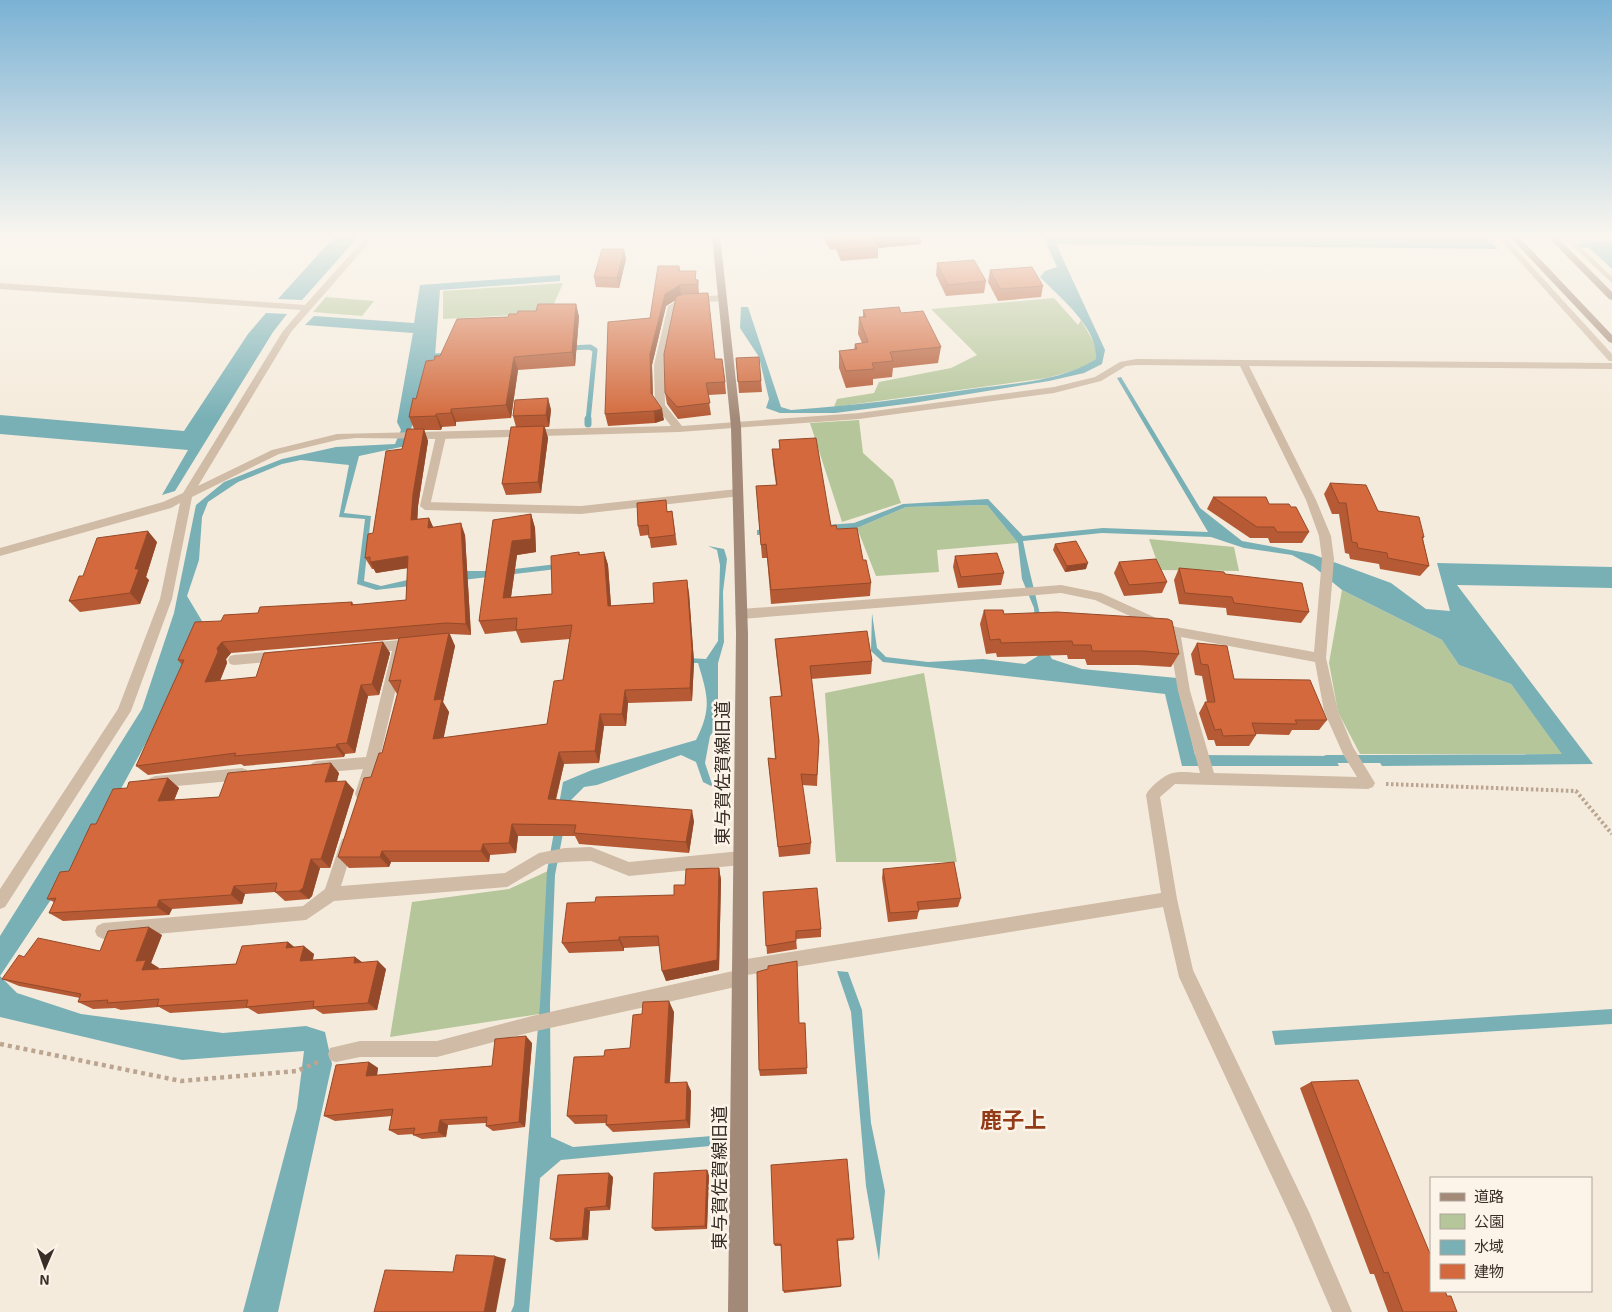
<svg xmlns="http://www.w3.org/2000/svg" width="1612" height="1312" font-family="'Exo 2','Noto Sans JP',sans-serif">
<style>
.green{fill:#b5c69a}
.water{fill:#78b0b6}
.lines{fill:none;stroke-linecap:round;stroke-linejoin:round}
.stream-far2{stroke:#78b0b6;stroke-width:5}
.stream-far1{stroke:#78b0b6;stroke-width:7}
.stream{stroke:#78b0b6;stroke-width:8}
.path-far1{stroke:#bba590;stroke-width:4;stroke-dasharray:2.5 2.5;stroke-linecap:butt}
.path{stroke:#bba590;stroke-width:4.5;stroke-dasharray:4 4;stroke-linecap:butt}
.service{fill:#cfbba6;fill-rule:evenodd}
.minor{fill:#cfbba6;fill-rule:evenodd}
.secondary{fill:#a38977;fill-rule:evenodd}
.wall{fill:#b55a34}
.shaded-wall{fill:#944a2a}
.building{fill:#d3693c;stroke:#944a2a}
.labels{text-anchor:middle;stroke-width:5;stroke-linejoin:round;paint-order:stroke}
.street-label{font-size:18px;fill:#3a2f28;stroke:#fcf4e9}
.near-neighbourhood-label{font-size:22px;font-weight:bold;fill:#933b17;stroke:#fcf4e9}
</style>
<rect width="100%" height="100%" fill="#f5ebdc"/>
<g class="green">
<polygon points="563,283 550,313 443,319 443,291"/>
<polygon points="326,297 374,301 362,316 313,312"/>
<polygon points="1054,298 1078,325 1081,320 1097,348 1096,359 1082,368 1047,378 834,407 837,399 874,393 879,382 951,368 977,355 931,309"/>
<polygon points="859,420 863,453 893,480 901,503 842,522 810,423"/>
<polygon points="987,505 1018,543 937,550 939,572 876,576 857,528 906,507"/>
<polygon points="1149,539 1234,547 1239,571 1160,570"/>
<polygon points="1342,590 1442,640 1459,665 1511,684 1563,754 1360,754 1338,712 1329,663"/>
<polygon points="924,673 957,862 836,862 825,693"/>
<polygon points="550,870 546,1013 390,1037 412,902 509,889"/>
</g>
<g class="water">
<polygon points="335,236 359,236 302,300 278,299"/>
<path d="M1043,236L1489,239L1498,249L1056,244L1105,350L1102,364L1084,373L1049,381L913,403L835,413H780L766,408L769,399L759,357L740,328L741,307H748L781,407L791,410C851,406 911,398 972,389C1013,383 1060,382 1096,359C1098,327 1061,299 1040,277L1045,271L1057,267Z"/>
<polygon points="1581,240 1612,241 1612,269"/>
<polygon points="560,275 560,281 440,290 435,356 420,389 416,414 406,444 430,444 401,447 359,456 344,513 371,516 364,581 381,586 447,571 498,571 557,564 557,569 376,590 357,584 365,519 339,517 349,465 301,460 282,464 238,482 208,502 202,517 199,560 187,596 202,621 166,706 104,820 0,976 17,993 81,1014 223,1033 306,1026 325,1032 332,1064 278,1312 243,1312 297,1108 304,1051 182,1060 0,1017 0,936 142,709 174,613 196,505 224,482 282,459 336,447 395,444 401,430 397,422 413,333 305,325 314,316 414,323 420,285"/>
<polygon points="266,313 287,314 273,332 175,491 162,495 188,450 0,434 0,415 184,431 248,334"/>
<path d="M1121,377L1200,508L1242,541L1312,554L1391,583L1426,609L1450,611L1437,563L1612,567V588L1457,585L1593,764L1382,766L1375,755L1562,754L1511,684L1459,665L1442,640L1342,590L1314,567L1292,555L1244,548L1211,537L1102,533L1023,541C1027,563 1033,584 1038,606C1044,628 1040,637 1052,659L1082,669L1177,678L1195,755L1334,756L1339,766H1182L1165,694L883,662L871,651L872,613L877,648L886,657L928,662L983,659L1025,664L1038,656L1034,608L1022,579L1018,543L987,505L906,507L857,528L757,535V530L854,523L903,504L988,499L1023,536L1103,528L1208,532L1117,378Z"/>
<path d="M708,546L724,549L727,559L723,592L724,642L718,663V725L710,736L705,763L713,787L703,782L696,762L681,755L597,785L584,787L569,802L555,875L550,1004L551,1137L573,1147L712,1136L710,1146L561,1160L540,1178L529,1312H511L514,1305L540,1004L547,871L563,782L592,770L696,740C712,708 708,696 698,663H658L666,657L706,659L718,641L720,565L717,550Z"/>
<polygon points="837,971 848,972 862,1010 871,1123 885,1191 879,1261 866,1186 851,1012"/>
<polygon points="1612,1009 1612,1024 1275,1045 1272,1031"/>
</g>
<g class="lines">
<g class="stream-far2">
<polyline points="1581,245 1612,245"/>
<polyline points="567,348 590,347 595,350 588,421"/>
<polyline points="435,356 450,355"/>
</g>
<polyline class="stream-far1" points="588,424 588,419"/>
<polyline class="stream" points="1327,759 1388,759"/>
<polyline class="path-far1" points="1386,784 1576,791 1612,834"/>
<polyline class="path" points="0,1044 181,1081 297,1071 318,1062"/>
<g class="service">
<polygon points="1497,236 1504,236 1612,354 1612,361 1609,361"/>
<polygon points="1562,236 1569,236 1612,277 1612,283"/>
<polygon points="441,433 446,436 430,506 425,509 420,506 436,436"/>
</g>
<g class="minor">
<path d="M367,236H375L291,332L198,486L272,450L337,434L671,426L655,405L654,365L668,306L682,298L723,295L727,298L723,301L684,303L676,307L664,365L665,405L682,426L859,413L1054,387L1095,377L1120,362L1136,359L1612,363V369L1249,366L1316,500L1331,536L1334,559L1326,658L1338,711L1353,747L1375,783L1373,787L1368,789L1175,784L1160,797L1177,899L1193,970L1309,1212L1352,1312H1332L1295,1226L1179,977L1163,907L747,975L748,978L746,984L740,986L532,1032L437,1057H360L336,1062L330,1060L328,1054L330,1048L360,1041H437L532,1016L733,971L732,968L734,962L740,960L1161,893L1146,795C1148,790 1152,787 1156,783C1172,769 1180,772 1200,773L1178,691L1169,638L1171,635L1095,600L1061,593L741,619L735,614L741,609L1061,585L1101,593L1176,627L1314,652L1322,559L1319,536L1306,500L1240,366L1136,365L1126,366L1101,381L1054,393L859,419L679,432L441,439L356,438L337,440L279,454L192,497L172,599L131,711L5,907L0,909V889L118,709L160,599L180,503L171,508L0,556V548L163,502L183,493L283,331L301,310L0,289V283L305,305ZM1181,637L1315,662L1324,711L1343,754L1357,777L1214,773L1190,691Z"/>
<polygon points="737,489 741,490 742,493 741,496 581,514 425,510 420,506 425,502 581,506"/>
<polygon points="400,640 404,642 406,645 379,762 369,794 367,798 362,800 357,798 355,794 363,769 317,773 312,771 310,767 312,763 317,761 366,757 392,651 364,651 362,648 364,645 368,643"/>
<polygon points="279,651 283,653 285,656 283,659 279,661 234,665 230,664 228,660 230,656 234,655"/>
<polygon points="242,768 247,770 249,774 247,778 242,780 155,788 150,786 148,782 150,778 155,776"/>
<polygon points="347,837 352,839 354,844 341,886 505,873 539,853 565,848 591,847 629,862 741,851 746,853 748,858 746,863 741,865 629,876 591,861 565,862 546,864 507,887 334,901 306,920 103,939 97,936 95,931 97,926 103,923 303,906 325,889 340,844 342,839"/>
</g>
<g class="secondary">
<polygon points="712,236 720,236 741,427 748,634 748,1312 728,1312 736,634 731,427"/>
<polygon points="1509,236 1518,236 1612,335 1612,343 1609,342"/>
<polygon points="1547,236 1556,236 1612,292 1612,300 1609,299"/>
</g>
</g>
<g class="wall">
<polygon points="821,236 922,236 921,244 878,248 878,258 841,261 836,249 831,250"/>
<polygon points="626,259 619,288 596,287 594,277"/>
<polygon points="937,263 986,281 984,293 946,296 936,275"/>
<polygon points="679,266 680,271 698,280 699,293 715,359 725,382 726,394 708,395 711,415 678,419 667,404 665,393 676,300 666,306 652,365 653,396 664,420 655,423 608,426 605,414 650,318"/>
<polygon points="990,270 1043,286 1041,297 998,301 988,282"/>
<polygon points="576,304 579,317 575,366 518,370 511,418 456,422 456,426 442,427 441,430 424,430 428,441 418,506 417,519 429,518 433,527 465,535 471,635 450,634 455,646 443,702 449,712 443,738 547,724 563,680 570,639 521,643 516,631 485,634 479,621 531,514 535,528 536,552 517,555 511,597 552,594 579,552 580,555 604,552 608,565 611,606 654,603 689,593 694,662 692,701 628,703 626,726 604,726 599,763 564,764 556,800 694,821 689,853 579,844 575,836 518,836 516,853 490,855 489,862 391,862 389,867 349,868 338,857 371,777 382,753 398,693 397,694 389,681 399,639 231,653 226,659 227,663 220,681 256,677 383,642 390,653 379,695 368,696 355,753 345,754 344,757 244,766 241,764 148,775 136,766 182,665 178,660 221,621 258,613 352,602 354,605 406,600 408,568 376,573 374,569 372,569 365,558 402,449 414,429 409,417 434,360 508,317 517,314"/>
<polygon points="863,310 901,313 941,347 938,363 893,368 892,377 873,379 873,385 846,388 839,368 839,351 854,350 855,344 862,343 858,334 859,317 863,317"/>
<polygon points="736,358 761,381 762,392 739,393"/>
<polygon points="548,398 551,410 549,427 545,427 548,438 541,493 506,495 502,484 516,427 513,416"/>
<polygon points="779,440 831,526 837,529 863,560 871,583 870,596 771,604 767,558 762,558 757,499 776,485 773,463 772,449 780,449"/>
<polygon points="1330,483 1424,537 1423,539 1429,566 1420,576 1380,569 1379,564 1350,559 1349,554 1345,553 1339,514 1332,514 1324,494"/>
<polygon points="1213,497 1269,504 1309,532 1302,543 1270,543 1268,538 1250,538 1207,509"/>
<polygon points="668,511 672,511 677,545 651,548 649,535 640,536 638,526"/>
<polygon points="157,542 146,577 149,580 140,604 80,612 69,601 83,576"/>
<polygon points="1055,544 1086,569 1065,572 1053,550"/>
<polygon points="955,556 1004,573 1001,585 958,588 953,567"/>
<polygon points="1119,562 1167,582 1162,593 1124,596 1114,573"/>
<polygon points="1179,568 1225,574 1309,612 1301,623 1227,615 1226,608 1179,604 1174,580"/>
<polygon points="984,610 1004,614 1179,654 1171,667 1137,665 1087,665 1085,659 1068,659 1067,655 997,657 996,653 986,654 980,624"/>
<polygon points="775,639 872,661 871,674 811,679 819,741 817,786 802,785 811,843 810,854 779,857 768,758 775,759 770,697 781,696 776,652"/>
<polygon points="1197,643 1234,679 1327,720 1319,730 1292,730 1289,735 1256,734 1256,735 1249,746 1216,746 1214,740 1208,740 1199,713 1205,702 1207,702 1202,676 1195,675 1191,654"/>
<polygon points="339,773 337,781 354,790 330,868 320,868 312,896 309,899 285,901 275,892 245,894 242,904 172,909 169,915 63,921 49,913 54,902 47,899 69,871 96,824 127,788 168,778 179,788 174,800 219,797"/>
<polygon points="719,868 721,880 719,970 666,981 659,946 624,948 624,951 569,953 562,943 595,902 674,895"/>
<polygon points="883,869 961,898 958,907 919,910 917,919 888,922 882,878"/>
<polygon points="763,892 821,929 821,937 796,939 797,949 767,954"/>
<polygon points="162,935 151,963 159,968 159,969 236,964 288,942 294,947 314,954 313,960 355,957 362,962 386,969 377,1010 323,1014 315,1009 258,1014 248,1008 170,1013 159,1007 121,1010 115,1008 93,1009 78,1002 80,998 19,986 2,979 24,957 100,951"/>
<polygon points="674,1012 670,1083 691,1091 690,1128 613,1132 606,1125 606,1123 575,1124 567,1116 630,1048 642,1014"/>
<polygon points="799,1023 805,1023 807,1074 760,1076 759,1070"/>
<polygon points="532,1043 525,1127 493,1131 486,1126 486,1123 448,1125 446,1137 422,1139 413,1135 414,1134 398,1135 389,1130 392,1116 335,1121 324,1116 369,1062 378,1068 377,1075 492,1066"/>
<polygon points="1311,1082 1447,1296 1457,1312 1388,1312 1374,1274 1370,1274 1300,1088"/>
<polygon points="707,1170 709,1174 707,1229 655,1231 652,1228"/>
<polygon points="613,1177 610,1210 590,1211 588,1240 556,1242 550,1239"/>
<polygon points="854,1238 853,1240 838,1241 841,1286 840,1287 784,1293 781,1246 775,1246 774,1244"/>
</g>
<g class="shaded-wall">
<polygon points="890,236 922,236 921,244 878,248 878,247 874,238"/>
<polygon points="624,249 626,259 619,288 617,278"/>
<polygon points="680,285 681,296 666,306 652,365 653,405 651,393 650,354 665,294"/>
<polygon points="576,304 579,317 575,366 572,352"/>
<polygon points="514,357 518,370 511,418 506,405"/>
<polygon points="548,398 551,410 549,427 546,415"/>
<polygon points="451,409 456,422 456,426 451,413"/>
<polygon points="662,409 664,420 655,423 654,411"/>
<polygon points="436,414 442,427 441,430 436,416"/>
<polygon points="544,426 548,438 541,493 538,482"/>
<polygon points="424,429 428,441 418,506 417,532 411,520 413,494"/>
<polygon points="531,514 535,528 536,552 517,555 509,611 503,598 512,541"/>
<polygon points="429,518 434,529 428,528"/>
<polygon points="461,523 465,535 471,635 466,624"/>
<polygon points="148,531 157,542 146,577 149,580 140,604 130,593 135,569"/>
<polygon points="604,552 608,565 612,619 608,606"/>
<polygon points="408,556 414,567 376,573 370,562"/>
<polygon points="1088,563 1086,569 1065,572 1067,566"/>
<polygon points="687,580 689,593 694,662 692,701 690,688"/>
<polygon points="449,633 455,646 443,702 449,712 441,751 433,739 434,700"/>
<polygon points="222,642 231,653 226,659 227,663 215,693 205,682 217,648"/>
<polygon points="383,642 390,653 379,695 372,684"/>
<polygon points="361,685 368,696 355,753 347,743"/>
<polygon points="625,690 628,703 626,726 622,714"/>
<polygon points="600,714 604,726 599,763 595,751"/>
<polygon points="337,744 345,754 344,757 336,747"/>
<polygon points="559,752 564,764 553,810 548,799"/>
<polygon points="331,763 339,773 334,792 325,782"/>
<polygon points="168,778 179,788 170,811 158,801"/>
<polygon points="346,781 354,790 330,868 321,859"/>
<polygon points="692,810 694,821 689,853 686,842"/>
<polygon points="512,824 518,836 516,853 509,843"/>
<polygon points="483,844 490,855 489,862 481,851"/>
<polygon points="382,851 391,862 389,867 380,857"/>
<polygon points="311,859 320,868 312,896 309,899 299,891"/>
<polygon points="719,868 721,880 719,970 666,981 662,971"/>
<polygon points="234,886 245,894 242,904 231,895"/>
<polygon points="159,900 172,909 169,915 157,907"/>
<polygon points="149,927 162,935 151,963 159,968 155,978 142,970 136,961"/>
<polygon points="619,937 624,948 624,951 619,940"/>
<polygon points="288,942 298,950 286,948"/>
<polygon points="304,946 314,954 310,968 300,961"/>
<polygon points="355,957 364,964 354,963"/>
<polygon points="378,961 386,969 377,1010 368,1003"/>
<polygon points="669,1001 674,1012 669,1092 665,1083"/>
<polygon points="526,1036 532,1043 525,1127 519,1122"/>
<polygon points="369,1062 378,1068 376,1082 366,1076"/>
<polygon points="687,1082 691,1091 690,1128 686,1120"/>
<polygon points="440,1120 448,1125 446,1137 438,1132"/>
<polygon points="707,1170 709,1174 707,1229 705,1226"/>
<polygon points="609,1173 613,1177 610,1210 606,1206"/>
<polygon points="585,1208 590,1211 588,1240 582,1238"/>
<polygon points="495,1256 506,1259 496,1312 484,1312"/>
</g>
<g class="building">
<polygon points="830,236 890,236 874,238 878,247 842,250 836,238 832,239"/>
<polygon points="602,249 624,249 617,278 594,277"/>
<polygon points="974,260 986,281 948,285 937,263"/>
<polygon points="658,266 679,266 679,271 696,271 695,280 698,280 698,284 680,285 665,294 650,354 651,393 662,409 654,411 605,414 608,322 650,318"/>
<polygon points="1032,267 1043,286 1000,289 990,270"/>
<polygon points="708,293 715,359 722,359 725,382 706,383 710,403 677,407 665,393 664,354 676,297 683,294"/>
<polygon points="538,304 576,304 572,352 514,357 506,405 451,409 451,413 436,414 436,416 409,417 413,398 416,399 426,361 434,360 435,356 440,356 457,319 508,317 509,314 517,314 518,311 536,311"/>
<polygon points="899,307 901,313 923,311 941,347 890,352 893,361 872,363 874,369 846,371 839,351 857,349 855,344 868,342 859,317 866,317 863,310"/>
<polygon points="759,357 761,381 738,382 736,358"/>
<polygon points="548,398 546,415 513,416 515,400"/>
<polygon points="544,426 538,482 502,484 511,427"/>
<polygon points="407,429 424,429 413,494 411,520 429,518 428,528 461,523 466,624 446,623 222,642 217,648 218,652 205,682 256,677 264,653 383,642 372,684 361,685 347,743 337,744 336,747 234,756 236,753 136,766 184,660 178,660 195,622 221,621 224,615 258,613 260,607 352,602 351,605 406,600 408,556 370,562 370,557 365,558 368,534 373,533 386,451 402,449"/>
<polygon points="816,438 831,526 836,525 837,529 857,528 863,560 866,560 871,583 771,590 766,544 761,545 756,486 777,485 772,449 780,449 779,440"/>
<polygon points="1330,483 1366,485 1378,511 1419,517 1424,537 1422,537 1429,566 1388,558 1387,553 1358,548 1357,543 1352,542 1346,503 1339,503"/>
<polygon points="1213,497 1266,497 1269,504 1289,504 1291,507 1296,507 1309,532 1277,532 1274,527 1257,527"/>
<polygon points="666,500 667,512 672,511 675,535 649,538 648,525 638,526 637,503"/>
<polygon points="531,514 531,539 512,541 503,598 552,594 551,556 579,552 579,555 604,552 608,606 654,603 653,583 687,580 692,649 690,688 625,690 622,714 600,714 595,751 559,752 548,799 692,810 686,842 574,833 576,825 512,824 509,843 483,844 481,851 382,851 380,857 338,857 364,778 371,777 379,753 382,753 401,680 389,681 399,638 449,633 434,700 442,699 433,739 547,724 554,681 563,680 572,625 516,630 517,618 479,621 493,520"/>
<polygon points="148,531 135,569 139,569 130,593 69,601 79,576 83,576 97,538"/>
<polygon points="1076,541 1088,563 1067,566 1055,544"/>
<polygon points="997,553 1004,573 961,577 955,556"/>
<polygon points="1156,559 1167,582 1129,585 1119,562"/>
<polygon points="1179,568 1224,572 1225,574 1302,583 1309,612 1234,603 1232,597 1185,593"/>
<polygon points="984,610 1003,610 1004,614 1057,612 1168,619 1172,621 1179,654 1144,651 1092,651 1091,645 1073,645 1072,641 1001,643 1000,639 990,640"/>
<polygon points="867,631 872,661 810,666 819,741 817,775 801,774 811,843 778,847 768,758 776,759 770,697 782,696 775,639"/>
<polygon points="1197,643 1227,646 1234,679 1310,680 1327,720 1295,720 1297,724 1252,723 1256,735 1223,736 1221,729 1215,730 1205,702 1215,702 1208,665 1201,664"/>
<polygon points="331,763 325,782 346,781 321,859 311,859 303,888 299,891 275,892 277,883 234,886 231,895 159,900 157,907 49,913 56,898 47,899 60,872 69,871 91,824 96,824 113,789 127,788 129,782 168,778 158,801 219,797 228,773"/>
<polygon points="954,862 961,898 917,902 919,911 890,913 883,869"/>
<polygon points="719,868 717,960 662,971 658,936 619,937 619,940 562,943 567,903 595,902 596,897 674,895 674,885 685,885 686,869"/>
<polygon points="817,888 821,929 796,931 796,941 766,946 763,892"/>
<polygon points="149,927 136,961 146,960 142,970 236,964 242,946 288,942 286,948 304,946 300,961 355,957 354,963 378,961 368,1003 313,1007 314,1001 246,1007 248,1000 157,1006 159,999 107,1003 108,1000 78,1002 81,994 2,979 19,955 24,957 38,938 100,951 108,931"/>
<polygon points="797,961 799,1023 805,1023 807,1068 759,1070 757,972 768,969 768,966"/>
<polygon points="669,1001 665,1083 687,1082 686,1120 606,1125 607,1115 567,1116 574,1057 604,1056 605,1050 630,1048 633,1015 642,1014 643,1002"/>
<polygon points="526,1036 519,1122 486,1126 487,1117 440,1120 438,1132 413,1135 415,1128 389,1130 393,1109 324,1116 336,1065 369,1062 366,1076 492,1066 495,1039"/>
<polygon points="1358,1080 1431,1256 1431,1291 1445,1291 1447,1296 1451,1296 1457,1312 1403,1312 1388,1272 1384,1273 1311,1082"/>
<polygon points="847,1159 854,1238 837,1239 841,1286 783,1291 781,1244 774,1244 771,1165"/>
<polygon points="707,1170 705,1226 652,1228 654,1173"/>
<polygon points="609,1173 606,1206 585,1208 582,1238 550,1239 558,1175"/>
<polygon points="456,1255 495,1256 484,1312 374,1312 385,1270 453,1272"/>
</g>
<linearGradient id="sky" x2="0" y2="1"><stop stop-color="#7bb2d4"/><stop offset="0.56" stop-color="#faf6ef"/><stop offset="1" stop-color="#faf6ef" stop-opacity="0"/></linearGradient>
<rect width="1612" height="420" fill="url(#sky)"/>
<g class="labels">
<g class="street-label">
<text transform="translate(723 773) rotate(-90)" y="6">東与賀佐賀線旧道</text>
<text transform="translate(720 1178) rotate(-90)" y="6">東与賀佐賀線旧道</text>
</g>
<g class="near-neighbourhood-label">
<text x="1013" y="1128">鹿子上</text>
</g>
</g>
<rect x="1430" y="1177" width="162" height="115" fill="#fcf4e9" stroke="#aea59c"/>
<rect x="1440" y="1193" width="25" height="8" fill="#a38977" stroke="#aea59c"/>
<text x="1474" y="1202" font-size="15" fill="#3a2f28">道路</text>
<rect x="1440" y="1214" width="25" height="15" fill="#b5c69a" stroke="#aea59c"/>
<text x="1474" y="1227" font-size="15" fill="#3a2f28">公園</text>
<rect x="1440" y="1240" width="25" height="15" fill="#78b0b6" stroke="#aea59c"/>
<text x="1474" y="1252" font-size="15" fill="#3a2f28">水域</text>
<rect x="1440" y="1264" width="25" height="15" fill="#d3693c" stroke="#aea59c"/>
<text x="1474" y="1277" font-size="15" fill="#3a2f28">建物</text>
<g transform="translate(45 1267) rotate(182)" stroke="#fcf4e9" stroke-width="4" paint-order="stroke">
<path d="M0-4L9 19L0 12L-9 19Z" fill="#3a2f28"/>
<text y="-8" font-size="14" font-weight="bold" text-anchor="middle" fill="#3a2f28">N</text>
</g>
</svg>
